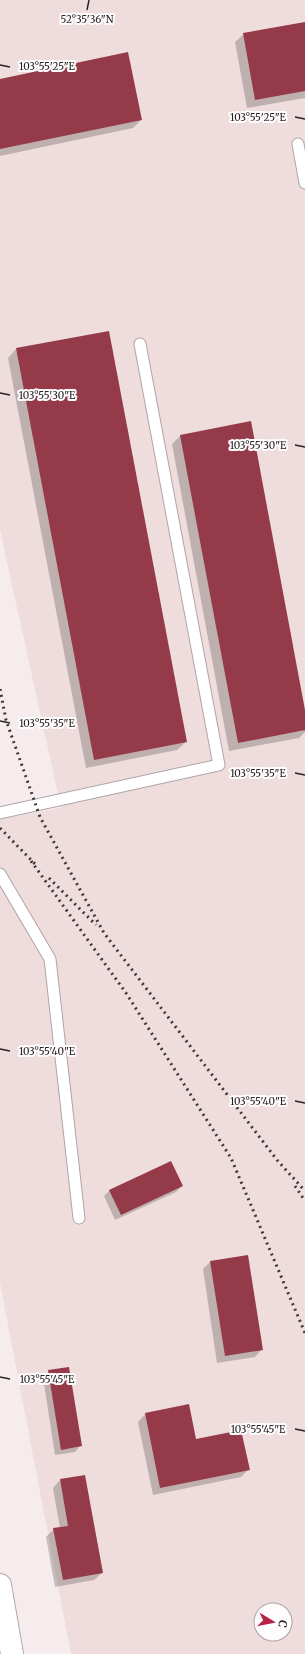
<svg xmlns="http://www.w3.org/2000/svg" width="305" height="1654" font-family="Merriweather,serif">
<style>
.built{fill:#efdcdd;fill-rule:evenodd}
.shadow{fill:#0003}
.building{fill:#953a48}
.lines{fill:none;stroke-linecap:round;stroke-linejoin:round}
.service-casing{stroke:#b0a5a6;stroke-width:13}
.minor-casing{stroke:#b0a5a6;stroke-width:24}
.service{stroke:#fff;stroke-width:11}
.minor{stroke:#fff;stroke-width:22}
.rail{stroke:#3e3a3a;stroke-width:3;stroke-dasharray:2 4;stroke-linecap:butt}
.ticks{fill:none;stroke:#282424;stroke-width:1.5}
.ticks-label{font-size:10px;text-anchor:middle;fill:#282424;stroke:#fefcfc;stroke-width:4;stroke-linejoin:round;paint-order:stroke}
</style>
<rect width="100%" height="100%" fill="#f7eced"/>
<path class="built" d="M0,0H305V1654H71L0,1283V819L61,808L0,530ZM261,1610H285V1634H261Z"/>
<g class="shadow">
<polygon points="305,23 305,98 247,108 235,42 244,34"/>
<polygon points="0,80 141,120 133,128 0,156"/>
<polygon points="16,349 186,742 177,750 86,768 8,358"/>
<polygon points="250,423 305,716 305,732 299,738 229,751 172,444 180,436"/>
<polygon points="182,1186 176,1192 115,1220 104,1196 110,1190"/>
<polygon points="247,1256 262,1349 255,1357 217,1363 203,1269 210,1262"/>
<polygon points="49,1371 80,1446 75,1452 55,1455 43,1377"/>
<polygon points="145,1414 195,1440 249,1469 241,1477 153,1495 138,1422"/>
<polygon points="60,1480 102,1573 94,1580 55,1587 46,1537 54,1529 60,1528 53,1488"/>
</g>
<g class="building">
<polygon points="305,22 305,91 255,100 243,33"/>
<polygon points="128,52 142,120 0,149 0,79"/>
<polygon points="109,331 187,742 94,760 16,348"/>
<polygon points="251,421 305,710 305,730 238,743 180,435"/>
<polygon points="171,1161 183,1186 121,1215 109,1190"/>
<polygon points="248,1255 263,1350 225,1356 210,1261"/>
<polygon points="69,1367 82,1446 61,1450 48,1370"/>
<polygon points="189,1404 196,1439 241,1430 250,1470 160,1488 145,1413"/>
<polygon points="85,1475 103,1573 63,1580 53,1528 68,1526 60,1479"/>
</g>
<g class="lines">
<defs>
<g id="service">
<polyline points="298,144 305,183"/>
<polyline points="0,813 219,765 140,344"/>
<polyline points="0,874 50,959 79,1218"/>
</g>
<polyline id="minor" points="0,1585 12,1654"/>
</defs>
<use href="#service" class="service-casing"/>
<use href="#minor" class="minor-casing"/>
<use href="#service" class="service"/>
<use href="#minor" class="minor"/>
<g class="rail">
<polyline points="0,689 6,720 40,817 104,933 277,1160 305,1191"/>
<polyline points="0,828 35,864"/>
<polyline points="31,861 126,993 231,1158 305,1333"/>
<polyline points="49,878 96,925"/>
<polyline points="295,1186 305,1201"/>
</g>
</g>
<path class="ticks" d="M87,10L89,0M0,65L10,67M295,117L305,119M0,393L10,395M295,445L305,447M0,721L10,723M295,773L305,775M0,1049L10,1051M295,1101L305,1103M0,1377L10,1379M295,1429L305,1431"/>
<g class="ticks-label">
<text x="87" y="23">52°35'36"N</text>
<text x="47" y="70">103°55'25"E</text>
<text x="258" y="121">103°55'25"E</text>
<text x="47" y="399">103°55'30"E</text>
<text x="258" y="449">103°55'30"E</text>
<text x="47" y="727">103°55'35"E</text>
<text x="258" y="777">103°55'35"E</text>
<text x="47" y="1055">103°55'40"E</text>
<text x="258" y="1105">103°55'40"E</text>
<text x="47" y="1383">103°55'45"E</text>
<text x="258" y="1433">103°55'45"E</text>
</g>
<g transform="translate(273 1622) rotate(100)"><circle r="19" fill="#fefcfc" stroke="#a8a6a6"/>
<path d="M0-3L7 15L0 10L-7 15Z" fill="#b42245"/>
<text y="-6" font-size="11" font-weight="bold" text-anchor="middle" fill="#282424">С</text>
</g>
</svg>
